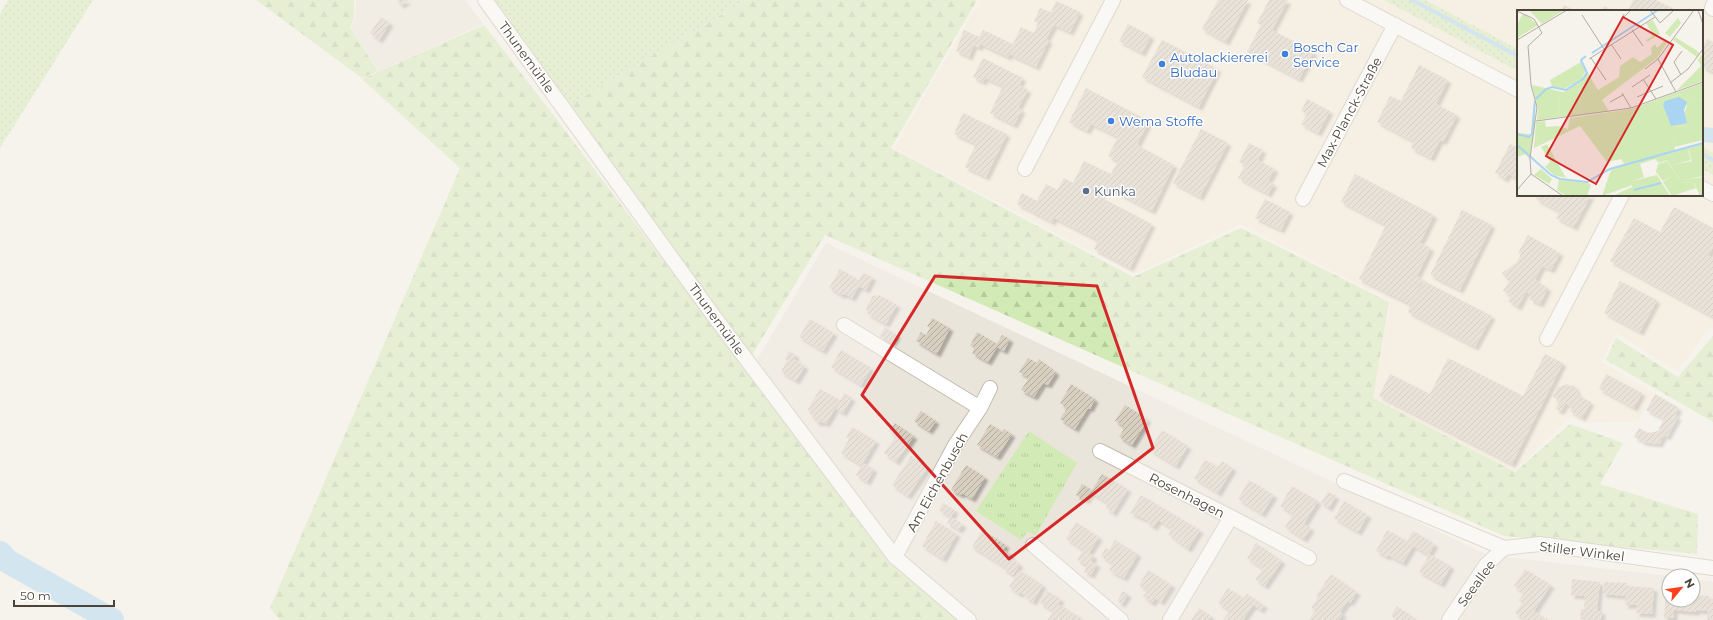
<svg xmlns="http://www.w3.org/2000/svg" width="1713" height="620" font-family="Montserrat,sans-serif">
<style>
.residential{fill:#eae5da}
.commercial{fill:#f7ead8;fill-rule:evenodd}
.grass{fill:url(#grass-dots)}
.forest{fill:url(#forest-firs)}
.park{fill:url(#park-tufts)}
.water{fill:#a9d4f2}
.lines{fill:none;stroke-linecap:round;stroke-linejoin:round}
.stream{stroke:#a9d4f2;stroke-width:4}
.river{stroke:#a9d4f2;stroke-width:24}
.building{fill:url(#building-hatch);filter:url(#shadow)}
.street-casing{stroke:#c2bbae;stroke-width:16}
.street{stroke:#fff;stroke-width:14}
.marked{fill:none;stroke:#d62828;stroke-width:3;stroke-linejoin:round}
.shop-dot{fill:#3f7fe0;stroke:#fff;stroke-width:1.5}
.service-dot{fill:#5c6f8a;stroke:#fff;stroke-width:1.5}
.labels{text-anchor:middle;stroke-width:3;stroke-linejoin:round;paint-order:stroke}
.shop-label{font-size:13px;fill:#366cbe;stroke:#fff;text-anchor:start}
.street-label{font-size:13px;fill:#4b4439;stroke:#fff}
.service-label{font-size:13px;fill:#4e5e75;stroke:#fff;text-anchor:start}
.inset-river{fill:none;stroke:#a9d4f2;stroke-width:2}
.inset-road{fill:none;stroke:#b2ada4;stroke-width:1}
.view{fill:#d62828;fill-opacity:0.15;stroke:#d62828;stroke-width:2}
.inset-edge{fill:none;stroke:#4b4439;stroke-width:2}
</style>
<defs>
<pattern id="grass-dots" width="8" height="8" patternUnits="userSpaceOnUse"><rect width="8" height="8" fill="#d2eab5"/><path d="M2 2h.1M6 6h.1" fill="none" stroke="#b6ca9c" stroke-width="1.8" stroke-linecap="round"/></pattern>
<pattern id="forest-firs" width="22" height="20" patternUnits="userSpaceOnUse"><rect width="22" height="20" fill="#d2eab5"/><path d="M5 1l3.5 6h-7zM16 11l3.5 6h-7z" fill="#b6ca9c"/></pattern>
<pattern id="park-tufts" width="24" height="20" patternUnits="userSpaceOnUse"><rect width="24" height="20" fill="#d2eab5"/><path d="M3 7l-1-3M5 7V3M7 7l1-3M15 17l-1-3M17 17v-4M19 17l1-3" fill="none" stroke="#b6ca9c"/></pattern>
<pattern id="building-hatch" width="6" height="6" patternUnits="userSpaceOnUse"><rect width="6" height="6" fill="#d8cfc1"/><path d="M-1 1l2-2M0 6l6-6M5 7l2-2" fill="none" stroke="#b1aa9e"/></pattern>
<filter id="shadow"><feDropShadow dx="3.5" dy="3.5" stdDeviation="1" flood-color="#0004"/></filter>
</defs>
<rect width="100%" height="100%" fill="#f6f3ec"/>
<g class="residential">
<polygon points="356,0 465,0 483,24 379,71 351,29 355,18"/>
<polygon points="826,243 1488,555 1669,576 1669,600 1693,600 1693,579 1713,582 1713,620 973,620 899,554 757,360"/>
</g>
<path class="commercial" d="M980,0H1713V329L1710,328L1677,371L1616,333L1601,362L1654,393L1638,421L1584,423L1570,417L1513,473L1373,398L1391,301L1241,224L1134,274L894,148ZM1518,11H1702V195H1518Z"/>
<g class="grass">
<polygon points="8,0 93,0 0,148 0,14"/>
<polygon points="490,0 746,0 568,106"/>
<polygon points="1384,0 1425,0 1518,49 1518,71"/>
<polygon points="1702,147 1713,153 1713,175 1702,169"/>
</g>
<g class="forest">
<polygon points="256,0 354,0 354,18 350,28 378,71 362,78"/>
<polygon points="746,0 977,0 891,148 1133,277 1241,228 1389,302 1373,398 1515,472 1570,424 1623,443 1600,484 1698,514 1697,554 1504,536 825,235 752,355 568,106"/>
<polygon points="484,25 557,120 889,559 962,620 280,620 270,608 460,168 362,79"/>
<polygon points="1713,336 1713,422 1606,360 1616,338 1678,377"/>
</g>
<polygon class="park" points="1029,431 1077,463 1036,535 1027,532 1021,540 976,511"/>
<polygon class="water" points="1704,127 1713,128 1713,143 1702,142 1702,129"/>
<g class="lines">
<g class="stream">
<polyline points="1412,0 1518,56"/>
<polyline points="1702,154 1713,160"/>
</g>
<polyline class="river" points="0,553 7,561 112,620"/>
</g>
<g class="building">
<polygon points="397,0 408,0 401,5"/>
<polygon points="1218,0 1248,0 1226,42 1202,29"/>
<polygon points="1269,0 1288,0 1272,30 1314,52 1299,79 1247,52 1261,25 1257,23"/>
<polygon points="1633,0 1656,0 1678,11 1628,11"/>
<polygon points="1056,1 1080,12 1070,32 1054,25 1046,39 1049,40 1036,67 1009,54 1008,57 980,44 979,48 974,45 969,57 956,51 964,30 979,37 983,30 1013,44 1021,27 1034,33 1038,23 1034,21 1040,8 1051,12"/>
<polygon points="1564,5 1576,11 1561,11"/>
<polygon points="1604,6 1613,11 1601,11"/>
<polygon points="381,17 390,23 379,40 370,33"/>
<polygon points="1128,24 1151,36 1142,53 1119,41"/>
<polygon points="1707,39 1713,42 1713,72 1702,67 1702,48"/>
<polygon points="1162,40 1218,69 1199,107 1142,77"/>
<polygon points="983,58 1023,78 1019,85 1028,90 1018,108 1022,110 1014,125 990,113 1003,86 985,78 983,82 973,77"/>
<polygon points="1419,65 1448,80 1436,104 1457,115 1443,142 1440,140 1431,158 1411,148 1414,142 1377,122 1390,96 1401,101"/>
<polygon points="1086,88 1149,121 1137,145 1174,165 1152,211 1106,187 1100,197 1152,224 1130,268 1094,249 1098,240 1054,218 1052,222 1017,204 1022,193 1037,201 1046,184 1057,190 1064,178 1073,183 1084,161 1111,174 1118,161 1108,156 1118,137 1091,124 1087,131 1069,122"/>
<polygon points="1307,99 1330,111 1318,133 1301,124 1307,114 1301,111"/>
<polygon points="963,113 1007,134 986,177 965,167 976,144 954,134"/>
<polygon points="1201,129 1228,143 1200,197 1173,183"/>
<polygon points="1249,143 1263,150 1258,160 1275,169 1268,181 1274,184 1268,194 1238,178 1245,165 1239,162"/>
<polygon points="1510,144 1518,148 1518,179 1508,174 1505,179 1495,173"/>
<polygon points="1355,174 1434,215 1420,243 1431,248 1417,276 1423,279 1412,300 1424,281 1492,316 1475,347 1408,312 1410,304 1359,279 1386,225 1341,202"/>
<polygon points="1538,195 1567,196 1591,195 1574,227 1556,218 1560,212 1536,199"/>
<polygon points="1265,199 1290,212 1281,230 1255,218"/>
<polygon points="1674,207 1713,228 1713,247 1708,256 1713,258 1713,317 1610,261 1634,218 1660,232"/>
<polygon points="1462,210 1492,225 1460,290 1430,275"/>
<polygon points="1528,235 1560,253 1551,270 1536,263 1542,266 1535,280 1548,288 1540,304 1530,300 1532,295 1526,292 1518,307 1508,301 1511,296 1503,291 1509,282 1502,273 1517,262 1521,254 1518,253"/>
<polygon points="840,269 859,280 863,273 873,277 866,290 859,286 852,298 845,294 841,295 829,288"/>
<polygon points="1620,281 1657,300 1640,332 1604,313"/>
<polygon points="879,295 897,305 886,324 868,314 866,308 873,296"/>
<polygon points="932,318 950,328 937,354 916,341 921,332 926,335 930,328 927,326"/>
<polygon points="810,319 834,333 823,351 799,337"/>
<polygon points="885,327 897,335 892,343 880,336"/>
<polygon points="977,332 997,344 1002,335 1010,339 1004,351 997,347 988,362 972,353 975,348 970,346"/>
<polygon points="841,350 871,368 861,385 831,367"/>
<polygon points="789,351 796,355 794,359 805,366 796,381 781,372 787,360 785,359"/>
<polygon points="1545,354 1563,363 1512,464 1379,396 1390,374 1430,394 1448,358 1523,396"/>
<polygon points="1028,358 1037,363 1039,359 1056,372 1048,385 1043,383 1034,397 1021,390 1029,378 1019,372"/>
<polygon points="1606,374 1642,393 1634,408 1599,389"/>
<polygon points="1071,384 1095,399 1090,409 1088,408 1075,429 1060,419 1067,408 1060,403"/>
<polygon points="1568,384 1569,386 1574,385 1579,396 1591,402 1582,418 1570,411 1572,408 1566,403 1561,411 1555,409 1560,401 1553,397 1558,387"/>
<polygon points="820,389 840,400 826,424 822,422 818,423 815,421 814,417 810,414 808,409"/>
<polygon points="844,393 852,398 843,413 836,409"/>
<polygon points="1655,394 1679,408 1675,415 1678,417 1667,437 1664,435 1659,444 1643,442 1634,437 1639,428 1648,433 1658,431 1664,419 1646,410"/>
<polygon points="1125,405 1148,419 1132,445 1119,437 1125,427 1115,421"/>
<polygon points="921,411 936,421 929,431 914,421"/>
<polygon points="895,423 914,436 896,462 884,453 896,436 889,431"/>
<polygon points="990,424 1003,432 1004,429 1012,434 997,457 977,445"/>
<polygon points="852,427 876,441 863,463 874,469 867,482 856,475 861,465 841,453 849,439 846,437"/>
<polygon points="1162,430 1188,446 1176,466 1150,450"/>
<polygon points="911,456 928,467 908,496 892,485"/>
<polygon points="1205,460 1218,467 1222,461 1233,468 1218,493 1194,478"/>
<polygon points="966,465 985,477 972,499 962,493 961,495 951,490"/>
<polygon points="1102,474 1128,489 1113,513 1106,508 1109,504 1091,493 1086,501 1076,495 1082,484 1092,490"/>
<polygon points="1249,480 1274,495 1262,514 1238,499"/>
<polygon points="1292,486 1318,501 1304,524 1311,528 1304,539 1285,527 1293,514 1280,506"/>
<polygon points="1328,492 1336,496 1329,508 1321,503"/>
<polygon points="1141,495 1200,530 1188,549 1168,534 1172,529 1158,520 1154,527 1146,522 1147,520 1130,513"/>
<polygon points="1344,501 1368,515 1358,532 1334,518"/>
<polygon points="943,503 955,510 951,517 939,510"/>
<polygon points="951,517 963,524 959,530 947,523"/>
<polygon points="936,521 957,534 943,559 922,546"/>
<polygon points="1076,522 1099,537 1089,553 1094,556 1091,561 1097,564 1091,575 1084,572 1088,566 1077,560 1083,550 1066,539"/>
<polygon points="982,530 1006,545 1003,550 1012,555 1010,558 1020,564 1013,575 1003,569 1005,567 972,547"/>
<polygon points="1387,530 1407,541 1413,531 1435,544 1429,554 1451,566 1441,584 1419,572 1429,555 1413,546 1403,563 1388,555 1387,557 1376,551"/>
<polygon points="1115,540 1138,554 1124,578 1109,570 1113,564 1101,556 1106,548 1109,550"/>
<polygon points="1256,543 1282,561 1265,586 1255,579 1263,569 1247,558"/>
<polygon points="1525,569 1551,585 1534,611 1548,620 1526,620 1515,613 1522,603 1519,600 1524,593 1514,586"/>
<polygon points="1019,570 1043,585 1033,602 1025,597 1026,596 1020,592 1019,594 1009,587"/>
<polygon points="1148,570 1172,585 1161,602 1155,598 1152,603 1143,597 1147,591 1139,585"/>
<polygon points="1331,574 1357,592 1350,603 1348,601 1340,612 1343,614 1338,620 1309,620 1315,611 1311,608 1318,597 1316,596"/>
<polygon points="1572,579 1600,582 1597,611 1602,611 1601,620 1580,619 1581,609 1584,609 1585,596 1571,595"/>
<polygon points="1604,582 1628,583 1627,586 1654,588 1652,614 1636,613 1637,605 1625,605 1626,596 1603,594"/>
<polygon points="1228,588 1244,598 1247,594 1264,605 1261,610 1253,605 1243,620 1223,620 1230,611 1218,603"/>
<polygon points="1666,589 1669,589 1669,600 1693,600 1693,595 1709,596 1709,599 1713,599 1713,620 1707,620 1708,611 1696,610 1696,612 1674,610 1674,618 1664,618"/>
<polygon points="1047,591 1061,599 1058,604 1070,611 1069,613 1072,614 1073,613 1083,619 1082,620 1048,620 1053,611 1040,603"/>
<polygon points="1123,591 1128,594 1122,604 1117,601"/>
<polygon points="1397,606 1417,620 1397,620 1391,616"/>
<polygon points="1199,608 1211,616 1208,620 1191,620"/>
</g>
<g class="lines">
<defs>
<g id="street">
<polyline points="485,0 713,315 895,557 969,620"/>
<polyline points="1347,0 1518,90"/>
<polyline points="1713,5 1712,8 1713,9"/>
<polyline points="1025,169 1113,0"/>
<polyline points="1702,188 1713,194"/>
<polyline points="1303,199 1395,25"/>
<polyline points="844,325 980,408"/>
<polyline points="1547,339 1622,195"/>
<polyline points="1100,451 1231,517 1309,558"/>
<polyline points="1344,481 1504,548 1540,544 1713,568"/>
<polyline points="1033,545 1121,620"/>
<polyline points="895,557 954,447 980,408 990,388"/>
<polyline points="1170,620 1231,517"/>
<polyline points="1449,620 1486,565 1504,548"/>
</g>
</defs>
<use href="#street" class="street-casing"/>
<use href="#street" class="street"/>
</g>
<path d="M0 0H1713V620H0ZM935,276L1097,286L1153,448L1009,559L862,395Z" fill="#f6f3ec" fill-opacity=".55" fill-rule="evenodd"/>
<path class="marked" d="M935,276L1097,286L1153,448L1009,559L862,395Z"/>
<g class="shop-dot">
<circle cx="1285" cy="54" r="4"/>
<circle cx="1162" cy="64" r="4"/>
<circle cx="1111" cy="121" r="4"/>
</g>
<circle class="service-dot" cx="1086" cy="191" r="4"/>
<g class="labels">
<g class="shop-label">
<text x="1293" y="52">Bosch Car<tspan x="1293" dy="15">Service</tspan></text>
<text x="1170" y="62">Autolackiererei<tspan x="1170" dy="15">Bludau</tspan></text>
<text x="1119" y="126">Wema Stoffe</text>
</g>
<g class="street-label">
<text transform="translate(527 57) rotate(54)" y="5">Thunemühle</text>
<text transform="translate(1349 112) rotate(-62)" y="5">Max-Planck-Straße</text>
<text transform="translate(717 319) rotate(54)" y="5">Thunemühle</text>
<text transform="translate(937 482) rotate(-61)" y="5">Am Eichenbusch</text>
<text transform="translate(1187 495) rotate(27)" y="5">Rosenhagen</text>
<text transform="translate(1582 551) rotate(7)" y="5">Stiller Winkel</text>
<text transform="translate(1476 583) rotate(-54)" y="5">Seeallee</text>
</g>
<g class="service-label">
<text x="1094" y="196">Kunka</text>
</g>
</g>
<g transform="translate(1517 10)">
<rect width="186" height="186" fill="#f6f3ec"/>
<path d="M64,52L68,61L65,69L47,79L35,76L33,70ZM62,73L63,105L42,107L41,81L47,82ZM165,84L176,92L186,88V130L157,137L156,127L171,116L154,117L145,91ZM170,95L167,105L151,108L148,104ZM30,134L49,168L37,165L28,157L33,152L24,137ZM186,134V166L168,170L163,168L156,155L175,151L172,141L151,146L150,144ZM150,151L164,172L176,173L179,178L155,186L146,172L155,166L146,171L139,162L141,154ZM24,159L35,169L32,174L17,165ZM140,165L153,186H115V171ZM42,170L71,173L74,175L70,186H49L40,180Z" fill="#d2eab5" fill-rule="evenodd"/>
<path d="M12,0H47L25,14ZM8,4L21,15L0,28V15L5,5ZM161,8L164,13L153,27L148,23ZM136,10L143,24L130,32L129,30L135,27L134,21L129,13ZM147,31L150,33L140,48L85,90L92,101L63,105L62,73L66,70L69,60L81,80L102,67L103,56L116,47L123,52L135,44L134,38L138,34L140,38ZM184,45L186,47V71L160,80L184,56L181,50ZM186,73V88L176,92L164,84L145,91L154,117L172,116L156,127L158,141L150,144V146L171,141L174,150L156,155L168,170L186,167V186H183L177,173L164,172L150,150L142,153L138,149L123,154L127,167L115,171V175L85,186L94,160L108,155L104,149L90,152L63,116L17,138L19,112L28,111L29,117L41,116L51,119L53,108L114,99ZM15,75L41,81L42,107L20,110L21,98ZM17,91L18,114L12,149L9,144L0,147V123L14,124ZM115,177V186H97L104,182Z" fill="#d2eab5"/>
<path d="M158,27L179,40L183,44L180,47L156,30Z" fill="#d2eab5"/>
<path d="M162,87L170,92L167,100L170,113L154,116L146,95L148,91Z" fill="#a9d4f2"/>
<path class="inset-river" d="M75,43L141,0M19,89L29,79L35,77L49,80L66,69L70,63L64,50L69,46M0,124L12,127L15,124L18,91M0,135L34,165L43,169L70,172L93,159L186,133M117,180L144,173"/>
<path class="inset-road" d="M133,0L143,13L156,1M181,0L186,14M0,1L17,9L25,23L11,36L14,75L20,97L13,148L14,164L0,180M107,4L106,8L114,0M65,5L87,39M115,20L126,36M0,30L50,0M94,34L104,49M74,48L89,70M72,49L138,7M141,49L159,82M128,59L141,49L177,0M164,65L157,52L165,41M126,69L139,89M153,73L171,59L186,39M115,77L133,65M105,83L114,98M120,87L146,76M93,92L106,85M19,111L114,98L186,72M14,164L46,186"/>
<path class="view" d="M106,7L156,35L79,174L29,146Z"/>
<rect width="186" height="186" class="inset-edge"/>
</g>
<g transform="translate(1681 588) rotate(61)"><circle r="19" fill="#ffffff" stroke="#b7b4b0"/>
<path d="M0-3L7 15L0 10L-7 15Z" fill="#fc3f1d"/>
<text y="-6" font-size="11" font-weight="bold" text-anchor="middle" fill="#4b4439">N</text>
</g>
<path d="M14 600v6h100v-6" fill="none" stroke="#4b4439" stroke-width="2"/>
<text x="20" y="600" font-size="12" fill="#4b4439" stroke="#ffffff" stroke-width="3" paint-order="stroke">50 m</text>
</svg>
